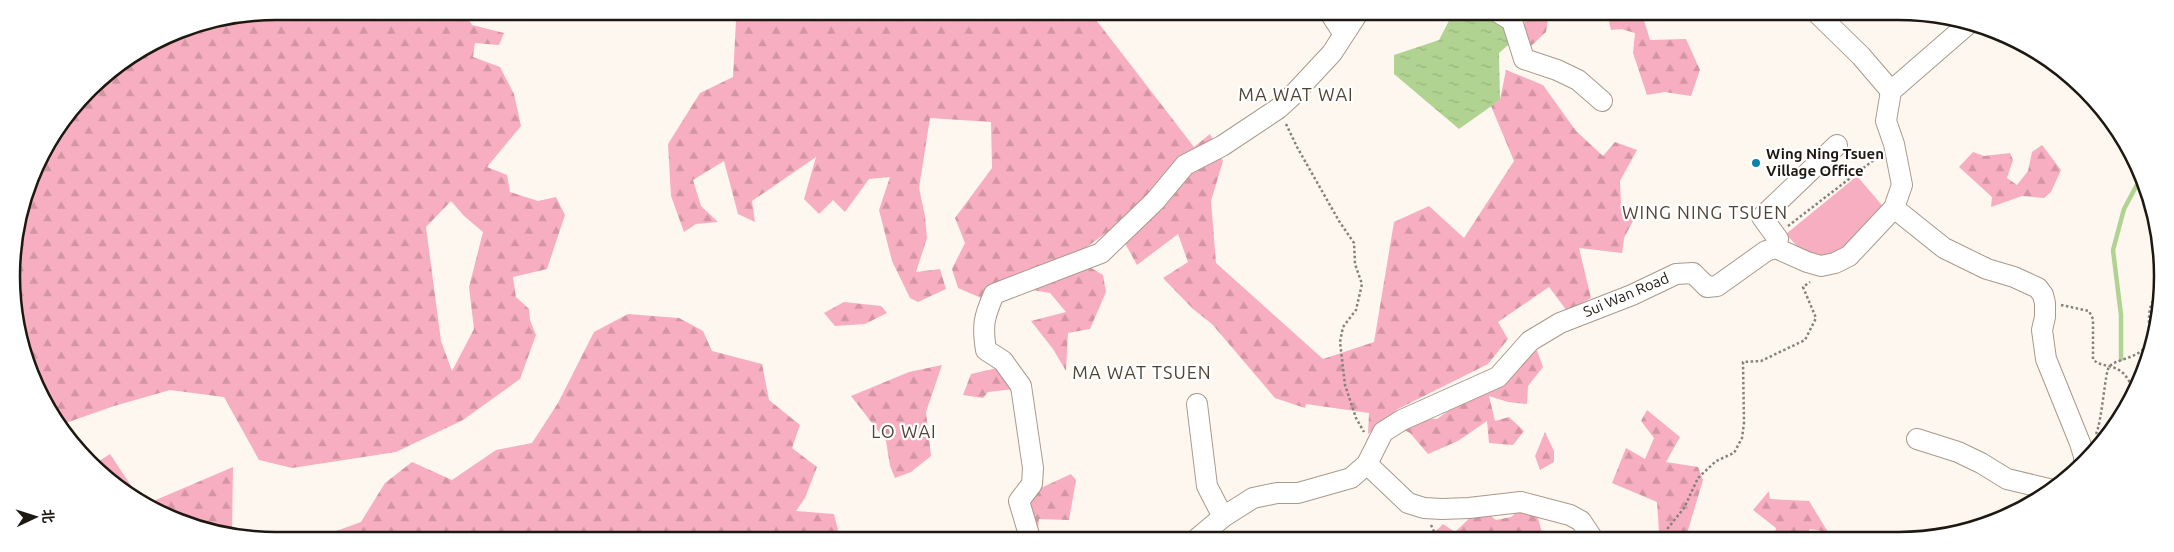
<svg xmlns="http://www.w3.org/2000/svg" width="2174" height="552" font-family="Ubuntu,'Noto Sans SC',sans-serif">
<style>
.forest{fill:url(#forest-firs);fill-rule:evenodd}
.park{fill:#f7aec0}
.water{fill:url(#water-ripples)}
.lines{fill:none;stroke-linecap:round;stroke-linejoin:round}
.stream{stroke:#b0d392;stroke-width:4.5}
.minor-casing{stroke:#a9998a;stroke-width:22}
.path{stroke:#87817a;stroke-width:2.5;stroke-dasharray:2.5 2.5;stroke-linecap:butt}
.minor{stroke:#fff;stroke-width:20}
.poi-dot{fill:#0d83a9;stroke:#fff;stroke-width:2}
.labels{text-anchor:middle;stroke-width:4.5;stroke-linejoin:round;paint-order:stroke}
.poi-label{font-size:15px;font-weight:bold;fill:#1e1812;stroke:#fff;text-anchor:start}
.street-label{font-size:15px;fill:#1e1812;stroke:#fff}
.quarter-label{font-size:18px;letter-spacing:1px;fill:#504335;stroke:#fff}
.rim{fill:none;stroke:#1e1812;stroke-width:2.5}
</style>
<defs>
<pattern id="forest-firs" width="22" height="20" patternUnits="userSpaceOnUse" patternTransform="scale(1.25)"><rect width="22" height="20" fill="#f7aec0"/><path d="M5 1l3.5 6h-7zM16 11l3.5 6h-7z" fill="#d395a4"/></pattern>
<pattern id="water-ripples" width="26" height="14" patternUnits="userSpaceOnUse" patternTransform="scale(1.25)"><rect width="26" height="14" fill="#b0d392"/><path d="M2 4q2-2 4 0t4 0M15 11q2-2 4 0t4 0" fill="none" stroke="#97b47d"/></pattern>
</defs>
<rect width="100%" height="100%" fill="#fdf7f0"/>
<g class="forest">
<path d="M276,11L465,12L472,25L504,33L499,45L475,43L473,57L500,67L514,94L521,126L487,167L507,175L510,192L538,201L556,197L565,215L547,269L513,277L516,297L529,309L530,320L536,335L520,379L463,420L396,452L292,468L259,460L224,397L170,390L114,406L60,425L20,345L12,258L38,159L101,77L175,31ZM451,201L464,216L483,232L469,287L474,329L452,371L441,341L426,227Z"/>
<polygon points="742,12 1090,12 1194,147 1210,134 1223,161 1211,201 1216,263 1323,359 1374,342 1394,222 1429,206 1464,238 1514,161 1491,106 1500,100 1506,70 1543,85 1576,131 1603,156 1615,142 1637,150 1620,181 1621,205 1634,219 1624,238 1622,253 1579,248 1591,298 1567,311 1549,287 1498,322 1508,339 1488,364 1398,409 1368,434 1369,413 1306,404 1305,408 1275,398 1212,324 1193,309 1163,278 1188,262 1178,234 1137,265 1126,245 1110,230 1073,257 1103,275 1106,292 1090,329 1068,333 1066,371 1053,349 1031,321 1066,312 1050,293 1026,289 995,304 958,288 952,269 965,243 955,218 992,168 991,122 930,118 919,188 925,216 927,238 916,272 940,269 946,289 918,302 910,298 892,261 879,210 890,177 869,179 845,212 833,200 819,214 804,199 816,157 752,201 755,222 738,214 724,161 693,180 701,206 718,222 696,224 684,232 671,196 668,144 700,93 733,77 736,20"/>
<polygon points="1503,13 1549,13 1546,32 1531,46 1520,43 1525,20"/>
<polygon points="1607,13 1648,13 1643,17 1650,40 1686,39 1700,70 1691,96 1665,92 1647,95 1633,53 1635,33 1621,29 1611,30"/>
<polygon points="2042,145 2061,170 2051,192 2044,198 2022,196 1991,207 1992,197 1959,167 1973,152 1984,156 2010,153 2013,160 2007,178 2017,185 2028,171 2032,152"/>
<polygon points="844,302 881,306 887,313 865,324 835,326 824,313"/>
<polygon points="628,314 679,318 703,331 712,351 762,364 769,400 800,425 792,448 817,467 805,498 796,511 834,514 840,538 317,538 361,522 385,483 412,462 452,480 496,450 532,443 558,403 594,332"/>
<polygon points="1536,348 1543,367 1528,386 1527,404 1508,402 1489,396 1495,421 1509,417 1524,431 1513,445 1489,443 1487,421 1458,441 1428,454 1410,433 1400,428 1422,418 1437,419"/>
<polygon points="942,365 926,412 931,456 911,472 895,478 890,466 886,441 851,396 909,372"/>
<polygon points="997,368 1014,389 988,392 983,398 963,395 971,374"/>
<polygon points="1647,410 1680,437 1666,462 1698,467 1703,480 1686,537 1659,532 1657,502 1612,483 1626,448 1645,459 1654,438 1641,421"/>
<polygon points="1545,432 1554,451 1554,462 1540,470 1535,456"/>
<polygon points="110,454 144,505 233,467 232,535 144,505 96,463"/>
<polygon points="1071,474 1076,480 1069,520 1039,519 1037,538 1033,522 1030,493"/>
<polygon points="1769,491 1770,499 1809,501 1828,532 1810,529 1804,539 1774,539 1776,528 1753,510"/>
<polygon points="1519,510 1537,515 1544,539 1440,538 1434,533 1443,524 1455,532 1477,511 1488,514 1496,520 1511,517"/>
</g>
<polygon class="park" points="1857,176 1886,210 1860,239 1827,260 1805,255 1786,234"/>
<polygon class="water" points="1453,13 1498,16 1515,39 1499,53 1500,100 1459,129 1394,74 1394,55 1439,40"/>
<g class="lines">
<polyline class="stream" points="2121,359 2121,315 2113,250 2124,209 2140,179"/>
<defs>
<g id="minor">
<polyline points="1330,13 1343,33"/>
<polyline points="1499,13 1512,21 1524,59 1557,70 1578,80 1602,101"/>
<polyline points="1817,13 1861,56 1891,91"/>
<polyline points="1894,208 1944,248 1987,269 2014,277 2038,288 2043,295 2045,303 2045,317 2042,330 2046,359 2080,443 2084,456 2084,464"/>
<polyline points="1776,248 1778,239 1762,217 1837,145"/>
<polyline points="1197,404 1207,486 1223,517"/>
<polyline points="1917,439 1958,452 1981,463 2007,479 2049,489"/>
<polyline points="1367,464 1408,503 1424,508 1442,509 1469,508 1521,502 1570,515 1581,521 1593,539"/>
<path d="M1030,538L1019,501L1032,484L1033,468L1021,386L1003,361L986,350C982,325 984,317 994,294L1101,253L1155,201L1185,165L1222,146L1279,108L1291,97L1332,53L1358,13"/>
<polyline points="1198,538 1223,517 1253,498 1277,493 1298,493 1351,478 1367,464 1383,432 1402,420 1498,377 1530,341 1560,323 1632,295 1676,274 1693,273 1707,287 1717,286 1766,251 1776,248 1807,262 1821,266 1835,263 1849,256 1894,208 1902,185 1894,144 1886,121 1891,91 1967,25"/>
</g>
</defs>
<use href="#minor" class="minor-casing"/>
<g class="path">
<polyline points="1286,124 1297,147 1339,221 1354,243 1355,264 1362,284 1356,310 1343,327 1340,342 1345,385 1356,418 1364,432"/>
<polyline points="1788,226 1879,156"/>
<path d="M2061,305L2089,311L2093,319V359C2097,364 2101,364 2108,366C2124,369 2129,379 2135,394"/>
<path d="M2096,434C2102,421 2105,372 2109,367C2115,359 2136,359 2145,347C2155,332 2141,310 2159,293"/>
<polyline points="1431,525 1437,538"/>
<polyline points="1667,539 1668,528 1684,508 1698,478 1716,461 1734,453 1742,438 1744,423 1743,362 1761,361 1805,340 1816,318 1803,287 1810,282"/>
</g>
<use href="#minor" class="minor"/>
</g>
<circle class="poi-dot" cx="1756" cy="163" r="5"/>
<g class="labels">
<g class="poi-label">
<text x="1766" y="159">Wing Ning Tsuen<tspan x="1766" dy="17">Village Office</tspan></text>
</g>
<g class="street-label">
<text transform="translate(1626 295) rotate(-23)" y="5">Sui Wan Road</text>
</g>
<g class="quarter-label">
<text x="1296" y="101">MA WAT WAI</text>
<text x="1705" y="219">WING NING TSUEN</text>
<text x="1142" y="379">MA WAT TSUEN</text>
<text x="904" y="438">LO WAI</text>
</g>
</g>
<path d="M0 0H2174V552H0ZM276 20H1898A256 256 0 0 1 2154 276V276A256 256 0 0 1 1898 532H276A256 256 0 0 1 20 276V276A256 256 0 0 1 276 20Z" fill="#fff" fill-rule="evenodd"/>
<path class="rim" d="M276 20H1898A256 256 0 0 1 2154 276V276A256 256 0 0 1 1898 532H276A256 256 0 0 1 20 276V276A256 256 0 0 1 276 20Z"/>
<g transform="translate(35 517) rotate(86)" stroke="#ffffff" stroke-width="4" paint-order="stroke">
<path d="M0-4L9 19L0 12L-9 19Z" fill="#1e1812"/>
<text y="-8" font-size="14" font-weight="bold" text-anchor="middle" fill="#1e1812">北</text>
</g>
</svg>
